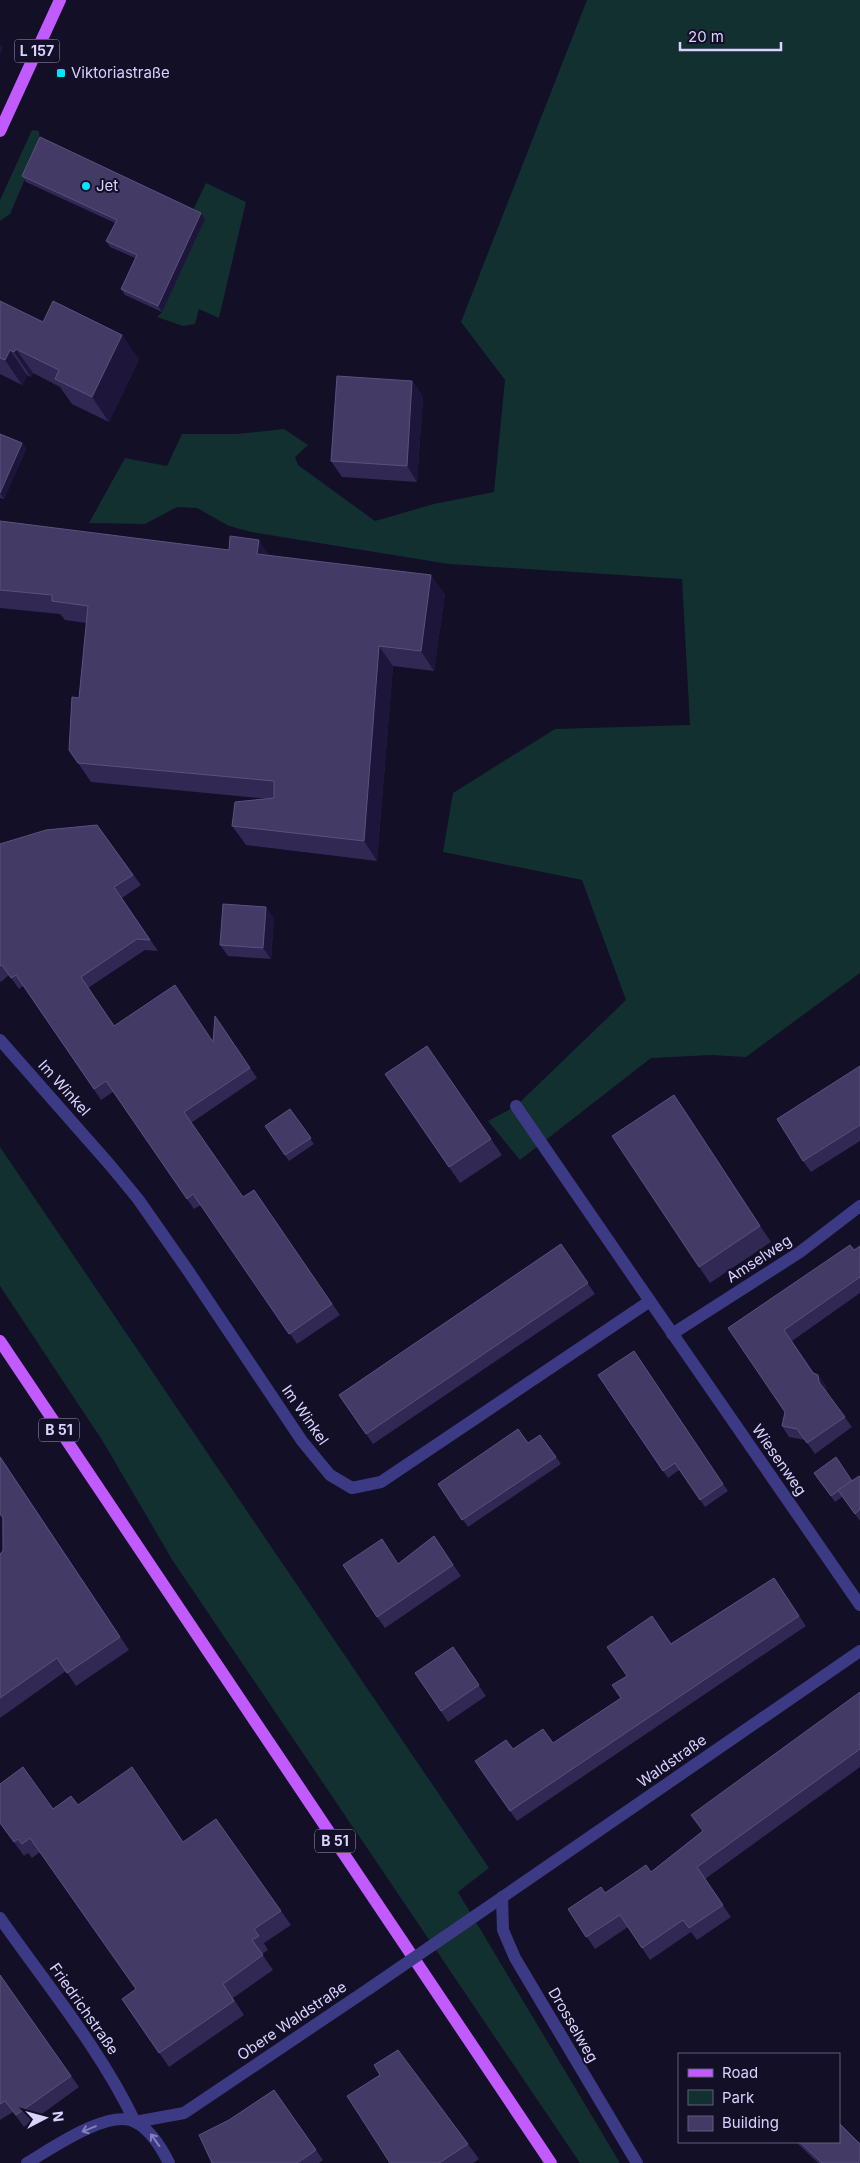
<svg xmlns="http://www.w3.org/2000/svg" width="860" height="2163" font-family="Inter,sans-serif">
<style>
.green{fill:#12302f}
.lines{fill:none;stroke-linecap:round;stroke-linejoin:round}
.minor{stroke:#3d3a85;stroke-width:12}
.tertiary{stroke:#3d3a85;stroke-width:12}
.primary{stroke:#c25bff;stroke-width:12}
.minor-bridge{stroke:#3d3a85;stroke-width:12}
.wall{fill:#312854}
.shaded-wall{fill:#1d163a}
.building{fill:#433a66;stroke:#5a527e}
.oneway{stroke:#837fbc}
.poi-dot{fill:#00e5ff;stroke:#130f26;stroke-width:2}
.labels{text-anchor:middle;stroke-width:4;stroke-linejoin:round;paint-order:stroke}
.shield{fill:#130f26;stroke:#9e99be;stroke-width:1}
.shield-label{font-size:14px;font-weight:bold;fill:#d9d4ff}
.poi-label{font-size:15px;fill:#d9d4ff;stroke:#130f26;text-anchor:start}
.street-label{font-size:15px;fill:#d9d4ff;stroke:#130f26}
</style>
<rect width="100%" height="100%" fill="#130f26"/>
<g class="green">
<polygon points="587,0 860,0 860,973 746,1057 711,1055 651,1058 520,1160 488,1121 516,1106 626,1000 582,880 443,852 453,793 555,729 690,725 682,579 449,564 251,532 229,526 197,508 177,507 145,524 89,523 125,458 167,466 182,434 237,434 284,429 308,445 295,457 298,465 375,521 434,504 494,492 505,380 461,322"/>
<polygon points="32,130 39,131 40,144 10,214 0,221 0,200"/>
<polygon points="206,183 246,202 219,318 199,309 195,324 183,326 157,317 162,312 205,219 192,212"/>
<polygon points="0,1147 489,1868 458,1892 620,2163 580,2163 173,1561 102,1440 0,1286"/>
</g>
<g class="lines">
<g class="minor">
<polyline points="0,1040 110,1165 138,1199 189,1272 302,1441 330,1475 352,1488 381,1482 650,1301 860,1605"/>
<polyline points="516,1106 650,1301"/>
<polyline points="672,1334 800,1252 860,1206"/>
<polyline points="502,1897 503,1930 515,1958 637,2163"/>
<polyline points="475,1916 860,1651"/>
<path d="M0,1918C46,1984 101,2050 135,2122L184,2113L370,1988"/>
</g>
<path class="tertiary" d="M27,2163C51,2149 109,2108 135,2122C150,2129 162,2149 169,2163"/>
<g class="primary">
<polyline points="0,131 60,0"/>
<polyline points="0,1341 551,2163"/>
</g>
<polyline class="minor-bridge" points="370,1988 475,1916"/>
</g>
<g class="wall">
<polygon points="22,176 205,219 162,312 125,295 121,289 135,258 110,247 106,241 115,223 26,182"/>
<polygon points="0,301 43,322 139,359 109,422 72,404 60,387 33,373 31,377 27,375 22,385 0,374"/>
<polygon points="412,381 423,397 417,482 342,477 331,461"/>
<polygon points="0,434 22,443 26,449 4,499 0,498"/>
<polygon points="0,521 270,555 445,594 434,671 393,666 377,861 246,845 232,826 270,799 91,782 78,763 79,698 86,623 65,620 60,614 0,608"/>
<polygon points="97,825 141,885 122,898 158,951 145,950 88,988 115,1026 213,1042 215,1016 257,1078 191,1123 243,1197 254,1190 340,1315 297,1344 201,1205 194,1209 113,1092 101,1100 23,986 19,989 9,975 1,982 0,981 0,844"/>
<polygon points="274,918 271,959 228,956 220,945"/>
<polygon points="427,1046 502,1155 460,1183 385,1074"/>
<polygon points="860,1066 860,1141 811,1172 803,1161"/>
<polygon points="290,1109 314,1144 289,1161 265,1126"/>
<polygon points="685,1110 771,1242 710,1283 699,1267"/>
<polygon points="561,1244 595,1294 373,1444 339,1395"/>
<polygon points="860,1246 860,1293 792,1341 814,1373 818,1375 826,1386 827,1392 852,1427 815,1454 805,1440 789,1437 782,1426 785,1412 728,1328"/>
<polygon points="634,1351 728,1491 705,1507 679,1470 668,1478 598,1375"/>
<polygon points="540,1435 561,1464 468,1527 438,1484 528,1443"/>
<polygon points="0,1456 129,1650 76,1686 66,1671 0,1718 0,1554 3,1551"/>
<polygon points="814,1473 853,1481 860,1477 860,1521 842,1497 835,1502"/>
<polygon points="441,1547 461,1576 385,1628 377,1617 398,1564"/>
<polygon points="774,1578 806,1626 517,1821 475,1761 513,1749 553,1743 621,1698 627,1676 671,1643"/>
<polygon points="453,1647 486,1696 448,1722 415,1673"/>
<polygon points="860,1692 860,1767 705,1879 731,1917 697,1940 691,1932 650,1960 628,1927 595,1949 568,1909 605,1893 651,1872 702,1831"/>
<polygon points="78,1805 183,1842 216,1819 291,1925 264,1943 268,1950 262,1954 273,1970 233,1998 244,2015 169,2067 122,1999 136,1989 40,1852 32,1858 28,1853 24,1856 0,1823 53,1809"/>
<polygon points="0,1975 79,2087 24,2127 13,2112 0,2120"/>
<polygon points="274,2090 323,2160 319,2163 212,2163"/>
<polygon points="796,2142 839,2142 860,2144 860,2163 818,2163"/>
<polygon points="468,2144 479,2159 473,2163 390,2163"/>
</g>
<g class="shaded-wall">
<polygon points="0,44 3,48 0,55"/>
<polygon points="201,213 205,219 162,312 158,306"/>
<polygon points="122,335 139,359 109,422 92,397"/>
<polygon points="16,349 33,373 31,377 14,352"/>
<polygon points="10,350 27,375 22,385 5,360"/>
<polygon points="412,381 423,397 417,482 407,466"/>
<polygon points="22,443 26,449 4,499 0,493"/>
<polygon points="259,540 272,559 257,554"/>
<polygon points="431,575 445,594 434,671 421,651"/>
<polygon points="379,646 393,666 377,861 364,841"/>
<polygon points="266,907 274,918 271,959 263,948"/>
<polygon points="674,1095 685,1110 771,1242 760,1226"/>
<polygon points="818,1375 826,1386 827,1393 819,1382"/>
</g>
<g class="building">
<polygon points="40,137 201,213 158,306 121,289 137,255 106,241 117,220 22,176"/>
<polygon points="0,301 43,322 53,301 122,335 92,397 55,379 59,370 16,349 14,352 10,350 5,360 0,358"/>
<polygon points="337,376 412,381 407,466 331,461"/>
<polygon points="0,434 22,443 0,493"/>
<polygon points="0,521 229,550 230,536 259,540 257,554 431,575 421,651 379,646 364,841 232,826 235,802 274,798 274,781 78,763 69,750 72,697 79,698 88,606 52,601 52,595 0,590"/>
<polygon points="97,825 133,875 114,887 150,940 137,939 81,977 114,1026 175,985 213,1042 215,1016 250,1068 184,1112 243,1197 254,1190 332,1304 289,1334 193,1194 187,1199 106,1081 94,1089 16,975 11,978 2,965 0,966 0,844 46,830"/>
<polygon points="223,904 266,907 263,948 220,945"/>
<polygon points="427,1046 491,1139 449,1167 385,1074"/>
<polygon points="860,1066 860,1125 803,1161 777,1119"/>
<polygon points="674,1095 760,1226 699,1267 612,1136"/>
<polygon points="290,1109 311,1138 285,1155 265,1126"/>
<polygon points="561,1244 588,1283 366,1434 339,1395"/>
<polygon points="850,1245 854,1250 860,1246 860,1277 784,1330 813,1373 818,1375 819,1382 845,1417 807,1443 797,1429 782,1426 785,1412 728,1328"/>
<polygon points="634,1351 723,1484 700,1500 675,1463 663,1471 598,1375"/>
<polygon points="518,1429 528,1443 540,1435 556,1457 462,1520 438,1484"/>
<polygon points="0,1457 120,1637 67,1673 57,1658 0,1698 0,1554 3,1551 3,1518 0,1514"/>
<polygon points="836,1457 852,1481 831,1496 814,1473"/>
<polygon points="859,1476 860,1477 860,1509 855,1514 838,1490"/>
<polygon points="434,1536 453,1565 377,1617 343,1565 382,1539 398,1564"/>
<polygon points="774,1578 799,1616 510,1811 475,1761 506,1740 513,1749 543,1729 553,1743 621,1698 612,1685 627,1676 607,1647 652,1616 671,1644"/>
<polygon points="453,1647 479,1685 441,1711 415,1673"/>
<polygon points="860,1692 860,1749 697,1867 723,1905 689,1928 683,1920 642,1948 620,1915 586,1937 568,1909 601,1887 605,1893 646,1865 651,1872 703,1831 691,1815"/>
<polygon points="23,1767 53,1809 71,1796 78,1805 132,1767 183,1842 216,1819 281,1911 254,1929 259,1936 252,1940 263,1955 223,1984 234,2001 159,2053 122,1999 136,1989 30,1838 22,1844 18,1839 14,1842 0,1823 0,1784"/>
<polygon points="0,1975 71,2076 16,2115 5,2101 0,2104"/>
<polygon points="398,2050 468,2144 439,2163 390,2163 347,2096 380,2075 374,2065"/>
<polygon points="274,2090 316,2150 297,2163 212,2163 199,2135 229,2120"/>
<polygon points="839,2123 860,2144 860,2161 858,2163 822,2163 800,2142 839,2142"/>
</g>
<defs><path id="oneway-shaft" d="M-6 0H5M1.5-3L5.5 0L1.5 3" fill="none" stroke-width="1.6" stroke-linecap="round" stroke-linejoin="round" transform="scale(1.25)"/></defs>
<g class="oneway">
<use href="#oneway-shaft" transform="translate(89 2129) rotate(158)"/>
<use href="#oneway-shaft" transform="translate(155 2140) rotate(-126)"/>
</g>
<g class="poi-dot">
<rect x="56" y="68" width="10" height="10" rx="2.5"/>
<circle cx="86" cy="186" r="5"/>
</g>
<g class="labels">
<g class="shield">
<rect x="14.5" y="39.5" width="45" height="23" rx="4"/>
<rect x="39" y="1418.5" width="40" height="23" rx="4"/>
<rect x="315" y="1829.5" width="40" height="23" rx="4"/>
</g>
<g class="shield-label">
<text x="37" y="56">L 157</text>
<text x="59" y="1435">B 51</text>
<text x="335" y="1846">B 51</text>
</g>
<g class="poi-label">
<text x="71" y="78">Viktoriastraße</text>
<text x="96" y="191">Jet</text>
</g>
<g class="street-label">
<text transform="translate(64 1088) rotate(48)" y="5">Im Winkel</text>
<text transform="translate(759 1259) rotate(-33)" y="5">Amselweg</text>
<text transform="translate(305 1415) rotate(55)" y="5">Im Winkel</text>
<text transform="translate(779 1460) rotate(55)" y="5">Wiesenweg</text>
<text transform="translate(672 1761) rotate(-35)" y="5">Waldstraße</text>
<text transform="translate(84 2009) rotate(55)" y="5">Friedrichstraße</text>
<text transform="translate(292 2021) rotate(-34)" y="5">Obere Waldstraße</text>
<text transform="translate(573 2025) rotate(60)" y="5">Drosselweg</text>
</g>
</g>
<rect x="678" y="2053" width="162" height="90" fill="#130f26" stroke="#625e7d"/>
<rect x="688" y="2069" width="25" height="8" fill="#c25bff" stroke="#625e7d"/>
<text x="722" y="2078" font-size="15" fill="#d9d4ff">Road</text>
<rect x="688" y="2090" width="25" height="15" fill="#12302f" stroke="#625e7d"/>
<text x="722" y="2103" font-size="15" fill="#d9d4ff">Park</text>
<rect x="688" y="2116" width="25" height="15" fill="#433a66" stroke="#625e7d"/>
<text x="722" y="2128" font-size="15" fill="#d9d4ff">Building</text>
<g transform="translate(45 2118) rotate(84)" stroke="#130f26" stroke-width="4" paint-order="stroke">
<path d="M0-4L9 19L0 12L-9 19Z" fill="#d9d4ff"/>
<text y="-8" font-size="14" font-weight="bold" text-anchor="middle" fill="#d9d4ff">N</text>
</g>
<path d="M680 42v8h101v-8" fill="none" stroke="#d9d4ff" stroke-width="2.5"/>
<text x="688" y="42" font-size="15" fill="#d9d4ff" stroke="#130f26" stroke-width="4" paint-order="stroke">20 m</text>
</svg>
